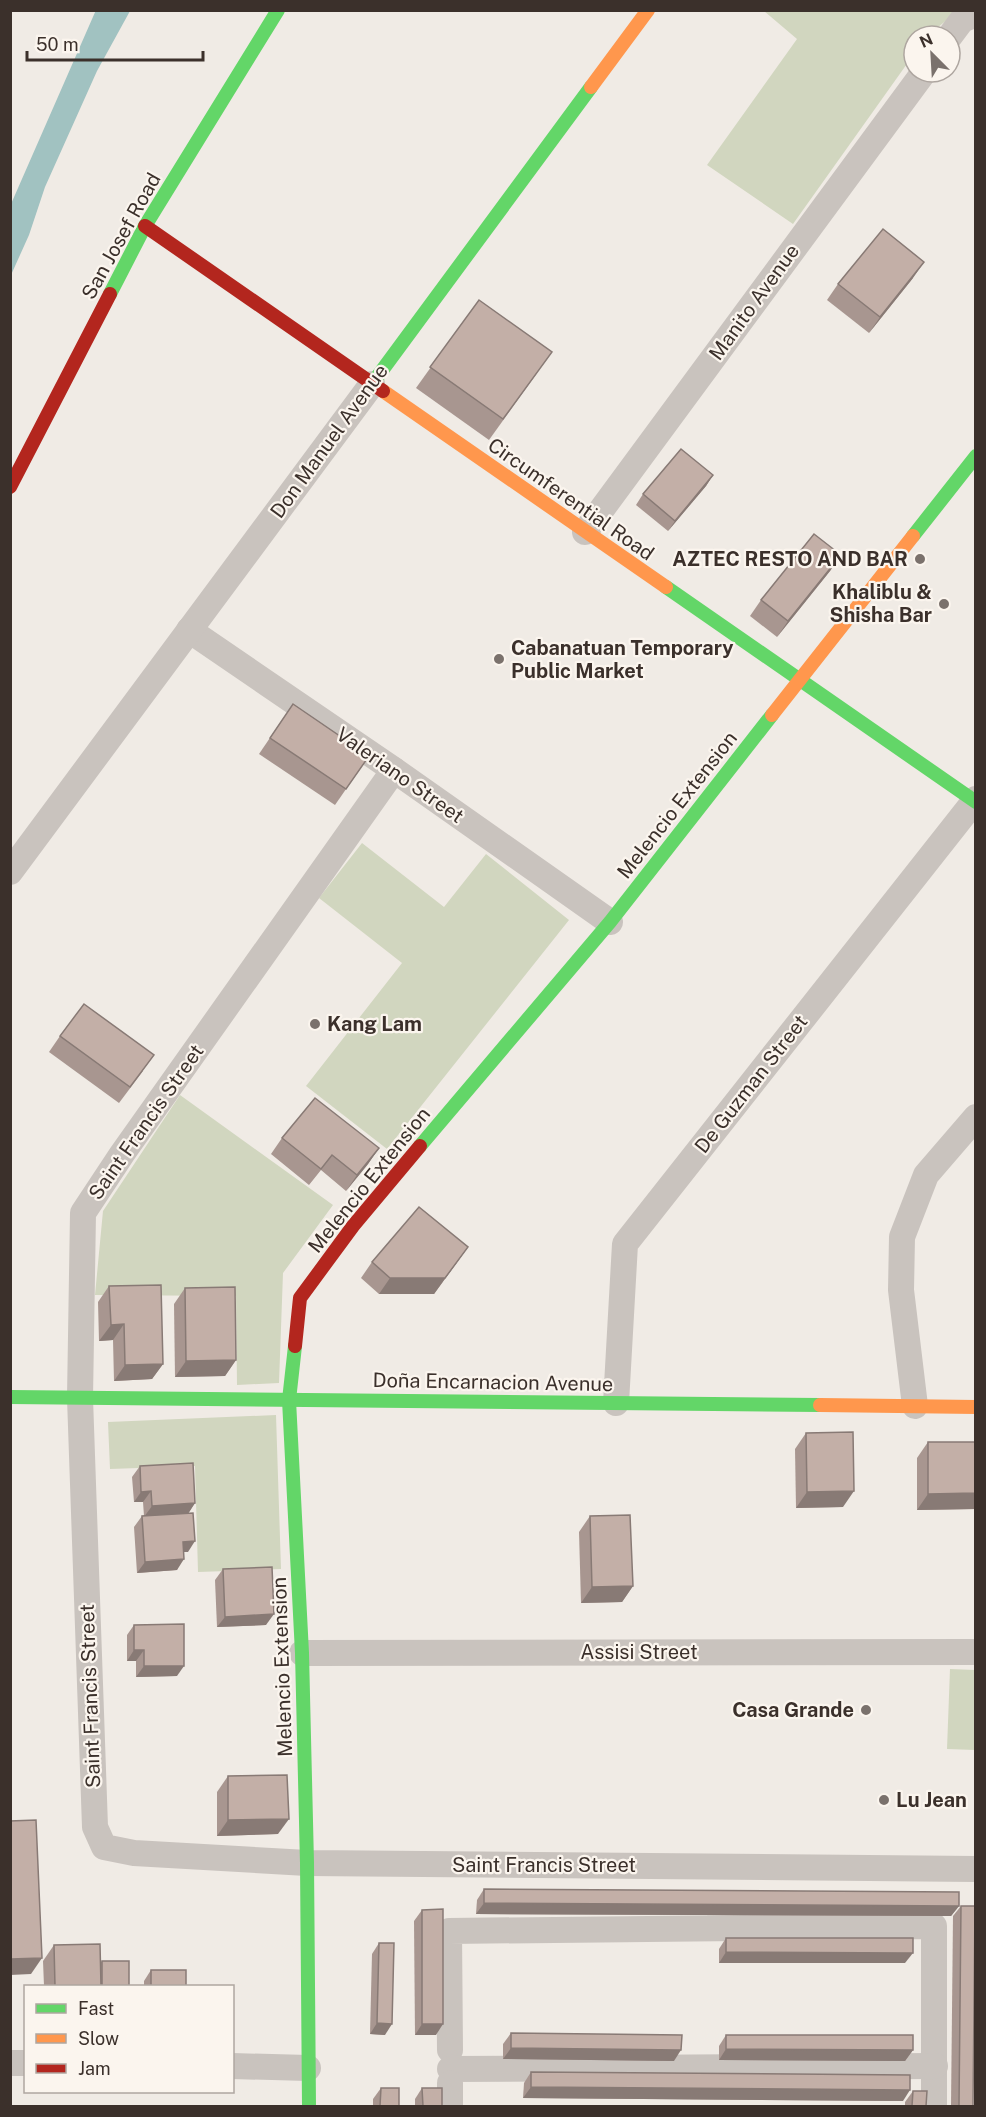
<svg xmlns="http://www.w3.org/2000/svg" width="986" height="2117" font-family="'Public Sans',sans-serif">
<style>
.green{fill:#d1d6bf}
.water{fill:#a1c2c1}
.lines{fill:none;stroke-linecap:round;stroke-linejoin:round}
.street{stroke:#c9c3be;stroke-width:26}
.fast{stroke:#63d668;stroke-width:14}
.slow{stroke:#ff974d;stroke-width:14}
.jam{stroke:#b3261e;stroke-width:14}
.wall{fill:#a89690}
.shaded-wall{fill:#887a75}
.building{fill:#c3afa7;stroke:#887a75;stroke-width:1.5}
.poi-dot{fill:#7a716c;stroke:#fbf5ee;stroke-width:2}
.labels{text-anchor:middle;stroke-width:4.5;stroke-linejoin:round;paint-order:stroke}
.street-label{font-size:20px;fill:#3b302b;stroke:#fbf5ee}
.poi-label{font-size:20px;font-weight:bold;fill:#3b302b;stroke:#fbf5ee;text-anchor:end}
</style>
<rect width="100%" height="100%" fill="#f0ebe5"/>
<g class="green">
<polygon points="764,11 958,11 927,36 914,36 914,54 793,224 707,165 797,39"/>
<polygon points="362,843 444,907 486,854 569,920 387,1149 306,1086 402,963 319,898"/>
<polygon points="180,1095 333,1205 283,1273 279,1383 237,1385 236,1296 95,1295 103,1211"/>
<polygon points="276,1415 281,1569 198,1572 195,1466 110,1469 108,1422"/>
<polygon points="950,1669 975,1670 975,1750 947,1749"/>
</g>
<polygon class="water" points="96,10 130,11 97,71 45,187 29,235 11,275 11,204"/>
<g class="lines">
<g class="street">
<polyline points="950,36 962,20 976,14"/>
<polyline points="585,532 924,72"/>
<polyline points="189,630 394,770 610,922"/>
<polyline points="394,770 122,1154 83,1213 80,1398 95,1827 104,1847 134,1853 307,1863 976,1869"/>
<polyline points="10,872 372,384"/>
<polyline points="616,1403 625,1244 976,799"/>
<polyline points="915,1406 901,1290 902,1237 926,1175 976,1117"/>
<polyline points="302,1653 976,1652"/>
<polyline points="450,2050 449,1931 934,1926 934,2106"/>
<polyline points="10,2063 26,2063"/>
<polyline points="232,2066 308,2068"/>
<polyline points="450,2069 935,2066"/>
<polyline points="450,2083 450,2106"/>
</g>
<g class="fast">
<polyline points="110,294 145,226 278,10"/>
<polyline points="372,384 591,87"/>
<polyline points="913,536 976,456"/>
<polyline points="666,587 976,802"/>
<polyline points="420,1146 610,922 772,715"/>
<polyline points="295,1346 289,1400 302,1653 307,1863 309,2106"/>
<polyline points="10,1397 820,1405"/>
</g>
<g class="slow">
<polyline points="591,87 648,10"/>
<polyline points="383,391 666,587"/>
<polyline points="772,715 913,536"/>
<polyline points="820,1405 976,1407"/>
</g>
<g class="jam">
<polyline points="145,226 383,391"/>
<polyline points="10,487 110,294"/>
<polyline points="295,1346 300,1298 353,1226 420,1146"/>
</g>
</g>
<g class="wall">
<polygon points="913,278 869,333 827,300 838,284"/>
<polygon points="479,300 537,373 489,440 416,388"/>
<polygon points="713,475 706,486 668,531 636,505 643,494"/>
<polygon points="841,555 830,571 777,637 750,616 761,600"/>
<polygon points="293,704 369,756 335,805 259,754"/>
<polygon points="60,1036 143,1071 119,1103 49,1052"/>
<polygon points="282,1138 379,1148 368,1164 346,1191 321,1170 309,1185 271,1154"/>
<polygon points="468,1247 434,1294 379,1294 361,1278 372,1262"/>
<polygon points="109,1286 163,1364 152,1379 114,1381 113,1340 99,1341 98,1302"/>
<polygon points="185,1288 236,1360 225,1376 175,1377 174,1304"/>
<polygon points="806,1433 843,1507 796,1508 795,1449"/>
<polygon points="928,1442 975,1442 975,1509 917,1510 917,1458"/>
<polygon points="140,1466 195,1503 188,1513 188,1552 184,1552 177,1570 137,1573 134,1527 142,1516 144,1516 143,1502 134,1502 132,1477"/>
<polygon points="590,1516 633,1586 622,1602 581,1603 579,1532"/>
<polygon points="223,1569 266,1625 217,1627 215,1580"/>
<polygon points="134,1625 177,1676 136,1677 136,1661 127,1661 127,1635"/>
<polygon points="228,1776 278,1834 217,1836 217,1792"/>
<polygon points="484,1889 959,1906 951,1916 476,1914 477,1900"/>
<polygon points="961,1906 973,2106 951,2106 953,1916"/>
<polygon points="422,1910 436,2035 415,2035 414,1921"/>
<polygon points="726,1938 905,1963 719,1963 719,1949"/>
<polygon points="379,1943 385,2035 370,2034 372,1954"/>
<polygon points="54,1945 100,1963 102,1961 129,1986 44,1986 43,1961"/>
<polygon points="151,1970 186,1986 144,1986 144,1981"/>
<polygon points="511,2033 674,2061 503,2059 503,2044"/>
<polygon points="726,2035 913,2050 905,2061 719,2060 719,2046"/>
<polygon points="531,2072 903,2101 523,2098 524,2083"/>
<polygon points="381,2088 399,2106 373,2106 373,2099"/>
<polygon points="422,2088 442,2106 415,2106 415,2099"/>
<polygon points="913,2091 926,2106 905,2106 905,2102"/>
</g>
<g class="shaded-wall">
<polygon points="924,262 913,278 869,333 880,317"/>
<polygon points="713,475 706,486 668,531 675,521"/>
<polygon points="841,555 830,571 777,637 788,621"/>
<polygon points="379,1148 368,1164 346,1191 357,1175"/>
<polygon points="468,1247 434,1294 379,1294 390,1278"/>
<polygon points="124,1324 113,1340 99,1341 111,1325"/>
<polygon points="236,1360 225,1376 175,1377 186,1361"/>
<polygon points="163,1364 152,1379 114,1381 125,1365"/>
<polygon points="151,1491 143,1502 134,1502 141,1492"/>
<polygon points="854,1491 843,1507 796,1508 807,1492"/>
<polygon points="975,1493 975,1509 917,1510 928,1494"/>
<polygon points="195,1503 188,1514 144,1517 152,1506"/>
<polygon points="195,1541 188,1552 176,1552 183,1542"/>
<polygon points="184,1559 177,1570 137,1573 145,1562"/>
<polygon points="633,1586 622,1602 581,1603 592,1587"/>
<polygon points="274,1614 266,1625 217,1627 225,1617"/>
<polygon points="134,1650 144,1650 136,1661 127,1661"/>
<polygon points="144,1666 184,1666 177,1676 136,1677"/>
<polygon points="289,1819 278,1834 217,1836 228,1820"/>
<polygon points="484,1903 959,1906 951,1916 476,1914"/>
<polygon points="726,1952 913,1953 905,1963 719,1963"/>
<polygon points="42,1958 31,1974 10,1975 10,1959"/>
<polygon points="377,2023 392,2024 385,2035 370,2034"/>
<polygon points="422,2024 443,2024 436,2035 415,2035"/>
<polygon points="511,2048 681,2050 674,2061 503,2059"/>
<polygon points="726,2049 913,2050 905,2061 719,2060"/>
<polygon points="531,2087 910,2090 903,2101 523,2098"/>
</g>
<g class="building">
<polygon points="883,229 924,262 880,317 838,284"/>
<polygon points="479,300 552,352 503,419 430,367"/>
<polygon points="681,449 713,475 675,521 643,494"/>
<polygon points="814,534 841,555 788,621 761,600"/>
<polygon points="293,704 369,756 346,789 270,738"/>
<polygon points="84,1004 154,1055 130,1087 60,1036"/>
<polygon points="315,1098 379,1148 357,1175 332,1155 321,1169 282,1138"/>
<polygon points="419,1207 468,1247 445,1278 390,1278 372,1262"/>
<polygon points="161,1285 163,1364 125,1365 124,1324 111,1325 109,1286"/>
<polygon points="235,1287 236,1360 186,1361 185,1288"/>
<polygon points="853,1432 854,1491 807,1492 806,1433"/>
<polygon points="928,1442 975,1442 975,1493 928,1494"/>
<polygon points="193,1463 195,1503 152,1506 151,1491 141,1492 140,1466"/>
<polygon points="193,1513 195,1541 183,1542 184,1559 145,1562 142,1516"/>
<polygon points="630,1515 633,1586 592,1587 590,1516"/>
<polygon points="272,1567 274,1614 225,1617 223,1569"/>
<polygon points="184,1624 184,1666 144,1666 144,1650 134,1650 134,1625"/>
<polygon points="287,1775 289,1819 228,1820 228,1776"/>
<polygon points="36,1820 42,1958 10,1959 10,1821"/>
<polygon points="484,1889 959,1892 959,1906 484,1903"/>
<polygon points="961,1906 975,1906 973,2106 959,2106"/>
<polygon points="443,1909 443,2024 422,2024 422,1910"/>
<polygon points="726,1938 913,1938 913,1953 726,1952"/>
<polygon points="379,1943 394,1943 392,2024 377,2023"/>
<polygon points="100,1944 101,1986 55,1986 54,1945"/>
<rect x="102" y="1961" width="27" height="25"/>
<rect x="151" y="1970" width="35" height="16"/>
<polygon points="511,2033 682,2035 681,2050 511,2048"/>
<polygon points="726,2035 913,2035 913,2050 726,2049"/>
<polygon points="531,2072 910,2075 910,2090 531,2087"/>
<polygon points="381,2088 399,2088 399,2106 380,2106"/>
<polygon points="422,2088 442,2088 442,2106 423,2106"/>
<polygon points="913,2091 927,2091 926,2106 912,2106"/>
</g>
<g class="poi-dot">
<circle cx="920" cy="559" r="6"/>
<circle cx="944" cy="604" r="6"/>
<circle cx="499" cy="659" r="6"/>
<circle cx="315" cy="1024" r="6"/>
<circle cx="866" cy="1710" r="6"/>
<circle cx="884" cy="1800" r="6"/>
</g>
<g class="labels">
<g class="street-label">
<text transform="translate(121 236) rotate(-61)" y="7">San Josef Road</text>
<text transform="translate(754 302) rotate(-54)" y="7">Manito Avenue</text>
<text transform="translate(329 441) rotate(-54)" y="7">Don Manuel Avenue</text>
<text transform="translate(571 499) rotate(35)" y="7">Circumferential Road</text>
<text transform="translate(400 775) rotate(35)" y="7">Valeriano Street</text>
<text transform="translate(677 805) rotate(-52)" y="7">Melencio Extension</text>
<text transform="translate(751 1084) rotate(-52)" y="7">De Guzman Street</text>
<text transform="translate(146 1122) rotate(-55)" y="7">Saint Francis Street</text>
<text transform="translate(369 1180) rotate(-51)" y="7">Melencio Extension</text>
<text transform="translate(493 1382) rotate(1)" y="7">Doña Encarnacion Avenue</text>
<text x="639" y="1659">Assisi Street</text>
<text transform="translate(282 1667) rotate(-92)" y="7">Melencio Extension</text>
<text transform="translate(90 1696) rotate(-92)" y="7">Saint Francis Street</text>
<text x="544" y="1872">Saint Francis Street</text>
</g>
<g class="poi-label">
<text x="908" y="566">AZTEC RESTO AND BAR</text>
<text x="932" y="599">Khaliblu &amp;<tspan x="932" dy="23">Shisha Bar</tspan></text>
<text x="511" y="655" text-anchor="start">Cabanatuan Temporary<tspan x="511" dy="23">Public Market</tspan></text>
<text x="327" y="1031" text-anchor="start">Kang Lam</text>
<text x="854" y="1717">Casa Grande</text>
<text x="896" y="1807" text-anchor="start">Lu Jean</text>
</g>
</g>
<rect width="986" height="2117" fill="none" stroke="#3b302b" stroke-width="24"/>
<rect x="24" y="1985" width="210" height="108" fill="#fbf5ee" stroke="#aea6a0" stroke-width="1.5"/>
<rect x="36" y="2004" width="30" height="9" fill="#63d668" stroke="#aea6a0" stroke-width="1.5"/>
<text x="78" y="2015" font-size="18" fill="#3b302b">Fast</text>
<rect x="36" y="2034" width="30" height="9" fill="#ff974d" stroke="#aea6a0" stroke-width="1.5"/>
<text x="78" y="2045" font-size="18" fill="#3b302b">Slow</text>
<rect x="36" y="2064" width="30" height="9" fill="#b3261e" stroke="#aea6a0" stroke-width="1.5"/>
<text x="78" y="2075" font-size="18" fill="#3b302b">Jam</text>
<g transform="translate(932 54) rotate(336)"><circle r="28" fill="#fbf5ee" stroke="#aea6a0" stroke-width="1.5"/>
<path d="M0-4.5L10 22L0 15L-10 22Z" fill="#7a716c"/>
<text y="-9" font-size="16" font-weight="bold" text-anchor="middle" fill="#3b302b">N</text>
</g>
<path d="M27 51v9h176v-9" fill="none" stroke="#3b302b" stroke-width="3"/>
<text x="36" y="51" font-size="18" fill="#3b302b" stroke="#fbf5ee" stroke-width="4.5" paint-order="stroke">50 m</text>
</svg>
